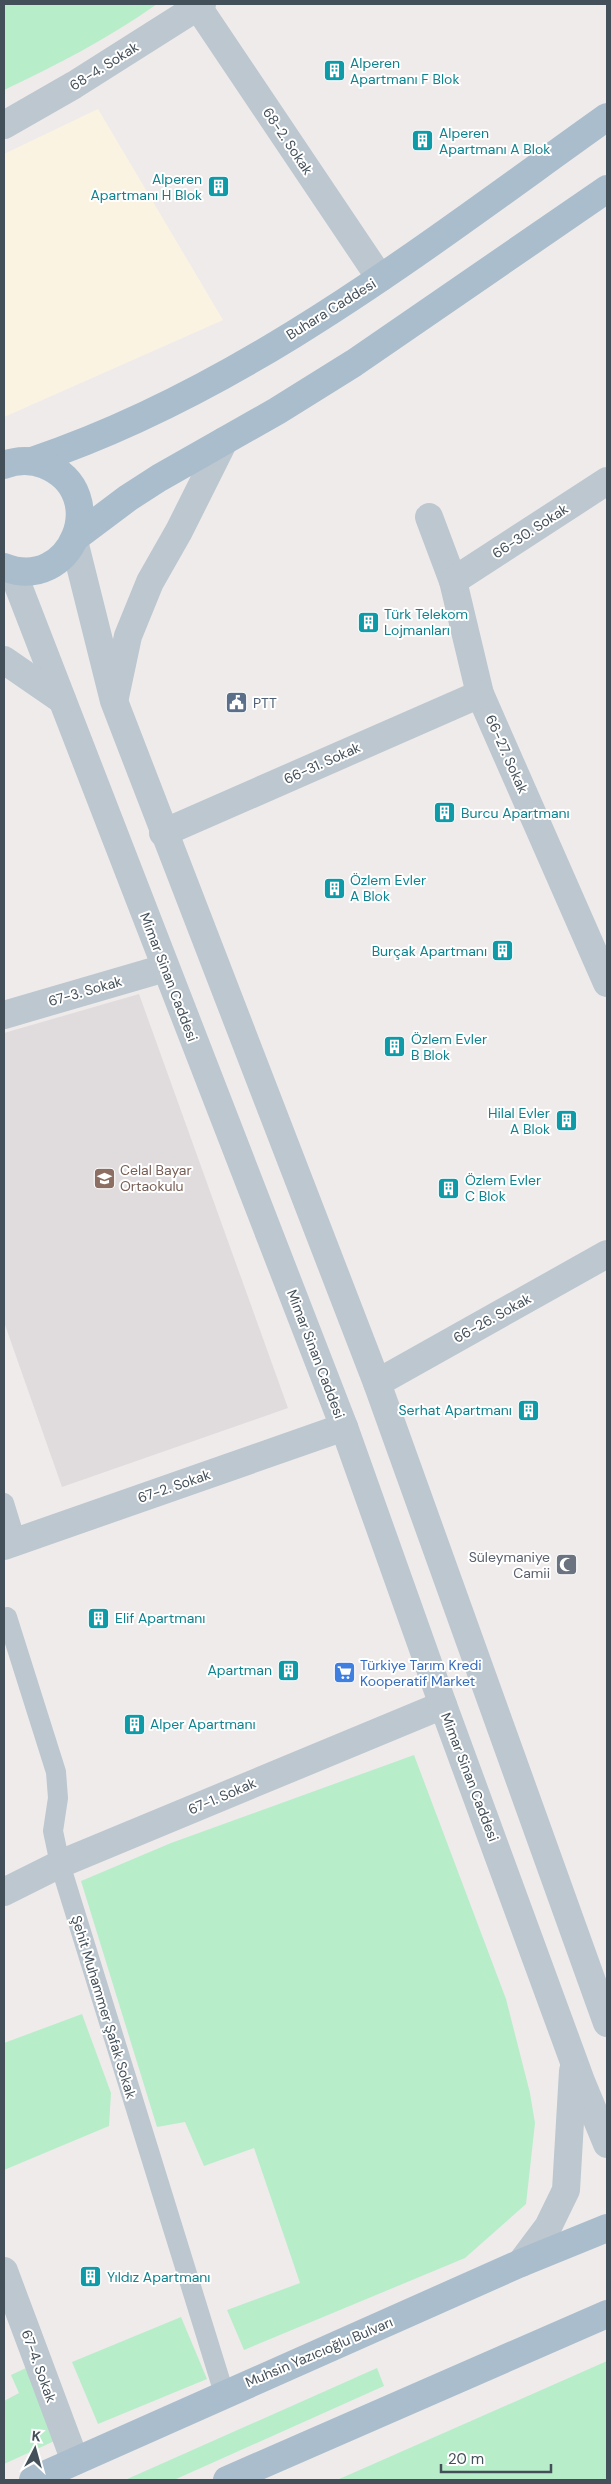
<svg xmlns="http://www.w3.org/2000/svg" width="611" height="2484" font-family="'DM Sans',sans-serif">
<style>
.commercial{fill:#fbf3e2}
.education{fill:#e0dcde}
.green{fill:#b7eec9}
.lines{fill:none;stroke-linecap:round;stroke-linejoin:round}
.service{stroke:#bcc7cf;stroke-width:20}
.minor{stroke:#bcc7cf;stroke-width:28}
.tertiary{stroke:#bcc7cf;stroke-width:28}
.primary{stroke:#aabdcc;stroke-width:28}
.labels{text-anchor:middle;stroke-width:4;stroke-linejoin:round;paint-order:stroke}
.culture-label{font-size:14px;fill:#0d838f;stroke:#fff;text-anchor:start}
.street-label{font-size:14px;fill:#445059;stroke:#fff}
.service-label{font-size:14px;fill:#4e5e75;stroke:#fff;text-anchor:start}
.education-label{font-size:14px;fill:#785e54;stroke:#fff;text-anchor:start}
.worship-label{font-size:14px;fill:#5b616d;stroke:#fff;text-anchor:end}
.shop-label{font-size:14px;fill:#366cbe;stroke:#fff;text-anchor:start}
</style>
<rect width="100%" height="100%" fill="#efebeb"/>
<polygon class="commercial" points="98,109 223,320 4,417 4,154"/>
<polygon class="education" points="139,994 288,1408 62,1487 4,1322 4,1033"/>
<g class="green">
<path d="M4,4H157C109,38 57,65 4,90Z"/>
<polygon points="414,1755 506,1999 530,2093 535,2123 526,2204 465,2258 244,2350 227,2310 300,2283 254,2148 204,2166 185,2122 157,2127 81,1881 171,1843"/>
<polygon points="82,2014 111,2093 109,2126 4,2170 4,2043"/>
<polygon points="181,2317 207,2379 98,2424 72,2362"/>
<polygon points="607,2361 607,2480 337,2480"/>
<polygon points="28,2367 61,2438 4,2464 4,2401 19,2393 11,2375"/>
<polygon points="377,2368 384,2386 174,2480 125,2480"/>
</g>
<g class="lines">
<g class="service">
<polyline points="4,1503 16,1542"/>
<polyline points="7,1617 56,1772 58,1798 53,1831 60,1864 224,2393"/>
</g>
<g class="minor">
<polyline points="196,4 380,278"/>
<polyline points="4,125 74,85 202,4"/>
<polyline points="429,517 453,581 480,694 607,983"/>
<polyline points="453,581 607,481"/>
<polyline points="163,833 480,694"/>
<polyline points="4,1015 165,968"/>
<polyline points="377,1383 607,1254"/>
<polyline points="4,1546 344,1427"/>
<polyline points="4,1892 60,1864 443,1705"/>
<polyline points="4,2271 75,2461"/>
</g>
<g class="tertiary">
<polyline points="74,541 114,701 377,1383 607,2023"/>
<polyline points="12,570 344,1427 443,1705 581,2081 607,2144"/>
<polyline points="4,660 62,700"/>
<polyline points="115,697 128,636 150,582 179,531 224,441"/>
<polyline points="521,2263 548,2227 566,2190 573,2071"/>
</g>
<g class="primary">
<path d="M32,461C244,390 427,245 607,117"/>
<path d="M4,465C17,460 32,460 45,465C113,493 71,594 4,567"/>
<polyline points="76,537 128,498 159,478 277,411 354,363 607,189"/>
<polyline points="33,2480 521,2263 607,2228"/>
<polyline points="227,2480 607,2314"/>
</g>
</g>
<defs>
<symbol id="building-square" viewBox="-11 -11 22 22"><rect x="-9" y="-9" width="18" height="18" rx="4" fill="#0f9aa8" stroke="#fff"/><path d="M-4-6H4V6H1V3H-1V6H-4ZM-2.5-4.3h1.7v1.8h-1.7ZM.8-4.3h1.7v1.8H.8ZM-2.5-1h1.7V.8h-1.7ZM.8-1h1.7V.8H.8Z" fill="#fff"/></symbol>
<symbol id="civic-square" viewBox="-11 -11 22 22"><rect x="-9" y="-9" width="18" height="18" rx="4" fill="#5c6f8a" stroke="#fff"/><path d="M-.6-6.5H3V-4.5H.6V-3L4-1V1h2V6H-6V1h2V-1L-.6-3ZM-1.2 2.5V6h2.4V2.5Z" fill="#fff"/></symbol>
<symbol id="school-square" viewBox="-11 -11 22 22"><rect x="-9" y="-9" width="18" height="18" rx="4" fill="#8d6e63" stroke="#fff"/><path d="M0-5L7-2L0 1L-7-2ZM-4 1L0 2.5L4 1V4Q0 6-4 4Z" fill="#fff"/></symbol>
<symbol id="mosque-square" viewBox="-11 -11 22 22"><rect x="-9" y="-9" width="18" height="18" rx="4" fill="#6b7280" stroke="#fff"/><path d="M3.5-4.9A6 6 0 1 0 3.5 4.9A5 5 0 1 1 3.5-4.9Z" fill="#fff"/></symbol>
<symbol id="supermarket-square" viewBox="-11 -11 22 22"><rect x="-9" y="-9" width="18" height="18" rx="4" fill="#3f7fe0" stroke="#fff"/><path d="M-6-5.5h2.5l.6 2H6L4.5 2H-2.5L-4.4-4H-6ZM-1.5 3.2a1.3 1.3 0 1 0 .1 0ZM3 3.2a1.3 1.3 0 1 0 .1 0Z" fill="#fff"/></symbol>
</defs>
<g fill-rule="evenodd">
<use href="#building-square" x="322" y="58" width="25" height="25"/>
<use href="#building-square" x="410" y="128" width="25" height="25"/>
<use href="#building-square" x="206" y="174" width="25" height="25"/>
<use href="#building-square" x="356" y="610" width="25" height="25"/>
<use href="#civic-square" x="224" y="690" width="25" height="25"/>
<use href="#building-square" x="432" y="800" width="25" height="25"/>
<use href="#building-square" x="322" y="876" width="25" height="25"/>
<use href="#building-square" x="490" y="938" width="25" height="25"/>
<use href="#building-square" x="382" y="1034" width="25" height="25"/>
<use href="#building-square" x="554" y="1108" width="25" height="25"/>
<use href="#school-square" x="92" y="1166" width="25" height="25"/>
<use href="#building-square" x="436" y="1176" width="25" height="25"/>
<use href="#building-square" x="516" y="1398" width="25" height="25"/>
<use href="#mosque-square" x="554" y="1552" width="25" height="25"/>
<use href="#building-square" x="86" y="1606" width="25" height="25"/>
<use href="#building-square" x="276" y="1658" width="25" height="25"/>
<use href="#supermarket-square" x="332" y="1660" width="25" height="25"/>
<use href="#building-square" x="122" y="1712" width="25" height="25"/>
<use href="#building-square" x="78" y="2264" width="25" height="25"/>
</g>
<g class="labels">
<g class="culture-label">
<text x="350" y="68">Alperen<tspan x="350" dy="16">Apartmanı F Blok</tspan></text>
<text x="439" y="138">Alperen<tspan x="439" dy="16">Apartmanı A Blok</tspan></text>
<text x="202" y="184" text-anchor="end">Alperen<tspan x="202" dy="16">Apartmanı H Blok</tspan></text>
<text x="384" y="619">Türk Telekom<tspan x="384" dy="16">Lojmanları</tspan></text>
<text x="461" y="818">Burcu Apartmanı</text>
<text x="350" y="885">Özlem Evler<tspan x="350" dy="16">A Blok</tspan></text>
<text x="487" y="956" text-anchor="end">Burçak Apartmanı</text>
<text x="411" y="1044">Özlem Evler<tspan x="411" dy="16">B Blok</tspan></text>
<text x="550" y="1118" text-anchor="end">Hilal Evler<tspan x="550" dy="16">A Blok</tspan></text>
<text x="465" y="1185">Özlem Evler<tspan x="465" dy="16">C Blok</tspan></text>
<text x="512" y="1415" text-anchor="end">Serhat Apartmanı</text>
<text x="115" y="1623">Elif Apartmanı</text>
<text x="272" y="1675" text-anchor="end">Apartman</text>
<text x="150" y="1729">Alper Apartmanı</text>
<text x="107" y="2282">Yıldız Apartmanı</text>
</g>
<g class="street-label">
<text transform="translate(104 66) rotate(-32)" y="5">68-4. Sokak</text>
<text transform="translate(288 141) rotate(56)" y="5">68-2. Sokak</text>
<text transform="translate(331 309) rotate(-32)" y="5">Buhara Caddesi</text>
<text transform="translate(530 531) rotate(-33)" y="5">66-30. Sokak</text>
<text transform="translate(507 754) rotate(66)" y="5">66-27. Sokak</text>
<text transform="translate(322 763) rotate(-24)" y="5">66-31. Sokak</text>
<text transform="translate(169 977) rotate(69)" y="5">Mimar Sinan Caddesi</text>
<text transform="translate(85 991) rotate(-16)" y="5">67-3. Sokak</text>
<text transform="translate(492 1318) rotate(-29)" y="5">66-26. Sokak</text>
<text transform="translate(316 1354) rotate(69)" y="5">Mimar Sinan Caddesi</text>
<text transform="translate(174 1486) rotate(-19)" y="5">67-2. Sokak</text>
<text transform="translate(470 1777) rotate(69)" y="5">Mimar Sinan Caddesi</text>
<text transform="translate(222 1796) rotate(-23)" y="5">67-1. Sokak</text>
<text transform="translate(104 2007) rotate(73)" y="5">Şehit Muhammer Şafak Sokak</text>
<text transform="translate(319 2352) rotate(-23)" y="5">Muhsin Yazıcıoğlu Bulvarı</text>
<text transform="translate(39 2366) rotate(70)" y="5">67-4. Sokak</text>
</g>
<g class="service-label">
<text x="253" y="708">PTT</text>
</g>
<g class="education-label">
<text x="120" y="1175">Celal Bayar<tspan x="120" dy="16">Ortaokulu</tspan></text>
</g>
<g class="worship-label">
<text x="550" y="1562">Süleymaniye<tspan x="550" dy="16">Camii</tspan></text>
</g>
<g class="shop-label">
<text x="360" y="1670">Türkiye Tarım Kredi<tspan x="360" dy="16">Kooperatif Market</tspan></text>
</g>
</g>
<rect width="611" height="2484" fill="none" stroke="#445059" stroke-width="10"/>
<g transform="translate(35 2449) rotate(6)" stroke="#ffffff" stroke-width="4" paint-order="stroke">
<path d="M0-4L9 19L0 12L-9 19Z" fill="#445059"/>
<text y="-8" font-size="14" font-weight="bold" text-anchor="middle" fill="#445059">K</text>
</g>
<path d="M441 2464v8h110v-8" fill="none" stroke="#445059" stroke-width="2.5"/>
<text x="448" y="2464" font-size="15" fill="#445059" stroke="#ffffff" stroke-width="4" paint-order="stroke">20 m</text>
</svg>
